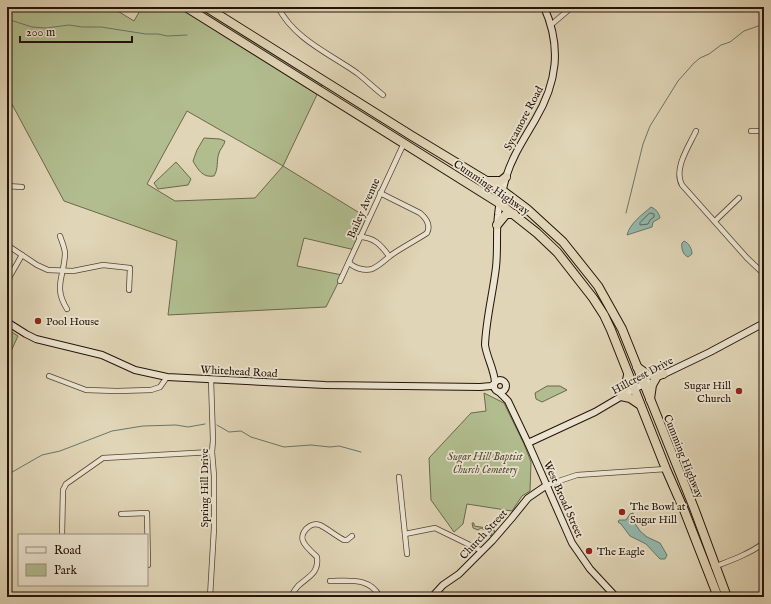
<svg xmlns="http://www.w3.org/2000/svg" width="771" height="604" font-family="'IM FELL English',serif">
<style>
.green{fill:#b1bd8f;stroke:#6b684c;fill-rule:evenodd}
.water{fill:#94b9ae;stroke:#68766c}
.lines{fill:none;stroke-linecap:round;stroke-linejoin:round}
.shore{stroke:#5c665b;stroke-width:1}
.stream{stroke:#68766c;stroke-width:1}
.street-casing{stroke:#544334;stroke-width:6}
.secondary-casing{stroke:#251208;stroke-width:8}
.highway-casing{stroke:#251208;stroke-width:10}
.street{stroke:#ebe4d0;stroke-width:4.5}
.secondary{stroke:#ebe4d0;stroke-width:6}
.highway{stroke:#e0d5b6;stroke-width:8}
.poi-dot{fill:#8f2418;stroke:#ebe4d0;stroke-width:1.5}
.labels{text-anchor:middle;stroke-width:3.5;stroke-linejoin:round;paint-order:stroke}
.street-label{font-size:11px;fill:#251208;stroke:#ebe4d0}
.poi-label{font-size:11px;fill:#251208;stroke:#ebe4d0;text-anchor:start}
.park-label{font-size:11px;font-style:italic;fill:#564e37;stroke:#ebe4d0}
</style>
<rect width="100%" height="100%" fill="#e0d5b6"/>
<filter id="stains"><feTurbulence type="fractalNoise" baseFrequency=".005" numOctaves="4"/><feColorMatrix values="0 0 0 0 .2 0 0 0 0 .09 0 0 0 0 .02 0 0 0 .5 -.17"/></filter>
<radialGradient id="worn" r=".72"><stop offset=".6" stop-color="#630" stop-opacity="0"/><stop offset="1" stop-color="#630" stop-opacity=".3"/></radialGradient>
<g class="green">
<path d="M7,7H111L134,21L142,7H208L324,80L283,166L371,220L355,250L304,238L297,266L342,275L326,307L168,315L177,241L64,201L7,95ZM187,111L283,166L255,198L175,201L147,184Z"/>
<path d="M204,138L220,139L225,141C224,146 220,149 219,153C216,161 219,168 214,176C203,178 198,170 193,161L197,150Z"/>
<polygon points="176,162 191,179 188,185 158,189 154,183"/>
<polygon points="7,329 18,336 7,360"/>
<polygon points="547,386 560,386 567,390 542,402 536,399 535,393"/>
<polygon points="484,393 504,403 524,444 531,462 530,491 522,496 512,511 467,504 463,524 454,532 431,500 429,458 471,413 486,411"/>
<polygon points="472,523 474,523 474,526 487,528 488,526 489,527 488,530 491,532 494,530 495,533 493,536 490,536 492,534 481,528 478,530 473,528"/>
</g>
<g class="water">
<path d="M651,207C656,209 659,213 660,218L653,222L652,227L627,235C630,223 642,215 651,207Z"/>
<path d="M684,241C689,243 692,249 692,254L688,257C683,255 681,248 682,243Z"/>
<polygon points="633,513 634,522 640,531 647,537 660,543 667,555 665,559 660,559 646,544 630,536 621,524 618,522 619,520 626,520 630,514"/>
</g>
<g class="lines">
<polygon class="shore" points="650,213 654,214 654,217 650,220 648,224 640,225 640,223"/>
<g class="stream">
<polyline points="7,19 32,27 46,28 69,25 82,27 101,27 146,34 158,34 167,36 187,35"/>
<polyline points="626,213 643,144 650,126 678,81 694,63 700,58 709,54 721,45 730,42 744,31 764,24"/>
<polyline points="217,425 229,432 241,431 251,437 284,447 311,445 330,447 339,446 361,452"/>
<polyline points="7,475 42,455 60,451 112,431 143,426 176,425 188,427 205,424"/>
</g>
<defs>
<g id="street">
<path d="M278,7C294,39 330,54 357,73C366,80 374,88 383,95"/>
<polyline points="552,24 572,7"/>
<path d="M696,131C689,146 673,169 682,185L747,258L764,274"/>
<polyline points="751,131 764,131"/>
<polyline points="7,186 22,187"/>
<polyline points="715,221 739,198"/>
<path d="M60,236C62,242 65,248 65,254C64,277 53,287 67,309"/>
<path d="M359,237C374,237 381,245 389,256"/>
<polyline points="7,245 37,265 48,270 73,271 103,265 130,268 129,290"/>
<path d="M349,262C353,268 364,271 372,269C379,266 384,261 390,256C401,248 415,241 427,233C431,225 426,218 420,213L380,193"/>
<polyline points="340,281 404,143"/>
<polyline points="7,286 10,276 22,255"/>
<polyline points="49,376 86,390 117,391 151,390 160,387 167,377"/>
<polyline points="399,477 407,554"/>
<polyline points="547,485 577,475 666,469"/>
<polyline points="121,514 147,513 148,565 147,565"/>
<polyline points="405,534 435,528 482,551"/>
<polyline points="62,535 63,490 66,484 103,458 212,452"/>
<path d="M714,567C732,560 749,554 764,543"/>
<path d="M330,581C350,581 370,577 380,597"/>
<polyline points="210,597 214,528 214,476 212,452 213,440 211,380"/>
<path d="M291,597C293,593 295,589 298,586C309,576 319,573 317,557C313,553 307,548 304,543C298,534 310,521 320,525C328,529 336,536 344,540H347L352,536"/>
</g>
<g id="secondary">
<polyline points="7,322 26,334 36,339 102,355 135,370 167,377 325,385 480,387 491,386 494,384"/>
<polyline points="660,376 710,352 764,323"/>
<circle cx="500" cy="386" r="6"/>
<path d="M495,382C494,369 487,358 485,345C486,319 493,293 496,267C498,250 496,232 498,215C499,202 503,189 506,177C513,155 524,139 535,120C557,83 562,47 544,7"/>
<polyline points="499,392 508,401 528,443 572,543 590,569 616,597"/>
<polyline points="528,443 595,412 634,389 648,382"/>
<polyline points="432,597 443,585 459,574 492,541 511,519 528,498 547,485"/>
</g>
<g id="highway">
<polyline points="186,7 499,203 537,233 557,252 593,298 604,315 611,330 666,469 684,510 718,597"/>
<polyline points="206,7 412,136 503,191 527,209 563,242 598,286 622,329 694,508 727,597"/>
<polyline points="487,181 501,181 506,177"/>
<polyline points="497,225 506,214 514,214"/>
<polyline points="637,367 648,375 663,374"/>
<polyline points="628,375 626,386 621,396 630,398 639,404"/>
<polyline points="650,399 652,385 656,378"/>
</g>
</defs>
<use href="#street" class="street-casing"/>
<use href="#secondary" class="secondary-casing"/>
<use href="#highway" class="highway-casing"/>
<use href="#street" class="street"/>
<use href="#secondary" class="secondary"/>
<use href="#highway" class="highway"/>
</g>
<g class="poi-dot">
<circle cx="38" cy="321" r="4"/>
<circle cx="739" cy="391" r="4"/>
<circle cx="622" cy="512" r="4"/>
<circle cx="589" cy="551" r="4"/>
</g>
<g class="labels">
<g class="street-label">
<text transform="translate(523 118) rotate(-62)" y="4">Sycamore Road</text>
<text transform="translate(492 187) rotate(34)" y="4">Cumming Highway</text>
<text transform="translate(363 208) rotate(-66)" y="4">Bailey Avenue</text>
<text transform="translate(239 371) rotate(3)" y="4">Whitehead Road</text>
<text transform="translate(642 375) rotate(-28)" y="4">Hillcrest Drive</text>
<text transform="translate(684 456) rotate(68)" y="4">Cumming Highway</text>
<text transform="translate(204 488) rotate(-90)" y="4">Spring Hill Drive</text>
<text transform="translate(564 499) rotate(66)" y="4">West Broad Street</text>
<text transform="translate(483 534) rotate(-47)" y="4">Church Street</text>
</g>
<g class="poi-label">
<text x="46" y="325">Pool House</text>
<text x="731" y="389" text-anchor="end">Sugar Hill<tspan x="731" dy="13">Church</tspan></text>
<text x="630" y="510">The Bowl at<tspan x="630" dy="13">Sugar Hill</tspan></text>
<text x="597" y="555">The Eagle</text>
</g>
<g class="park-label">
<text x="485" y="460">Sugar Hill Baptist<tspan x="485" dy="13">Church Cemetery</tspan></text>
</g>
</g>
<rect width="771" height="604" fill="none" stroke="#e0d5b6" stroke-width="24"/>
<rect x="8" y="8" width="755" height="588" fill="none" stroke="#251208" stroke-width="2"/>
<rect x="12" y="12" width="747" height="580" fill="none" stroke="#251208"/>
<rect x="18" y="534" width="130" height="52" fill="#ebe4d0" stroke="#9c9080"/>
<rect x="26" y="547" width="20" height="6" fill="#ebe4d0" stroke="#9c9080"/>
<text x="54" y="554" font-size="12" fill="#251208">Road</text>
<rect x="26" y="564" width="20" height="12" fill="#b1bd8f" stroke="#9c9080"/>
<text x="54" y="574" font-size="12" fill="#251208">Park</text>
<path d="M20 36v6h112v-6" fill="none" stroke="#251208" stroke-width="2"/>
<text x="26" y="36" font-size="12" fill="#251208" stroke="#ebe4d0" stroke-width="3" paint-order="stroke">200 m</text>
<rect width="100%" height="100%" filter="url(#stains)"/>
<rect width="100%" height="100%" fill="url(#worn)"/>
</svg>
